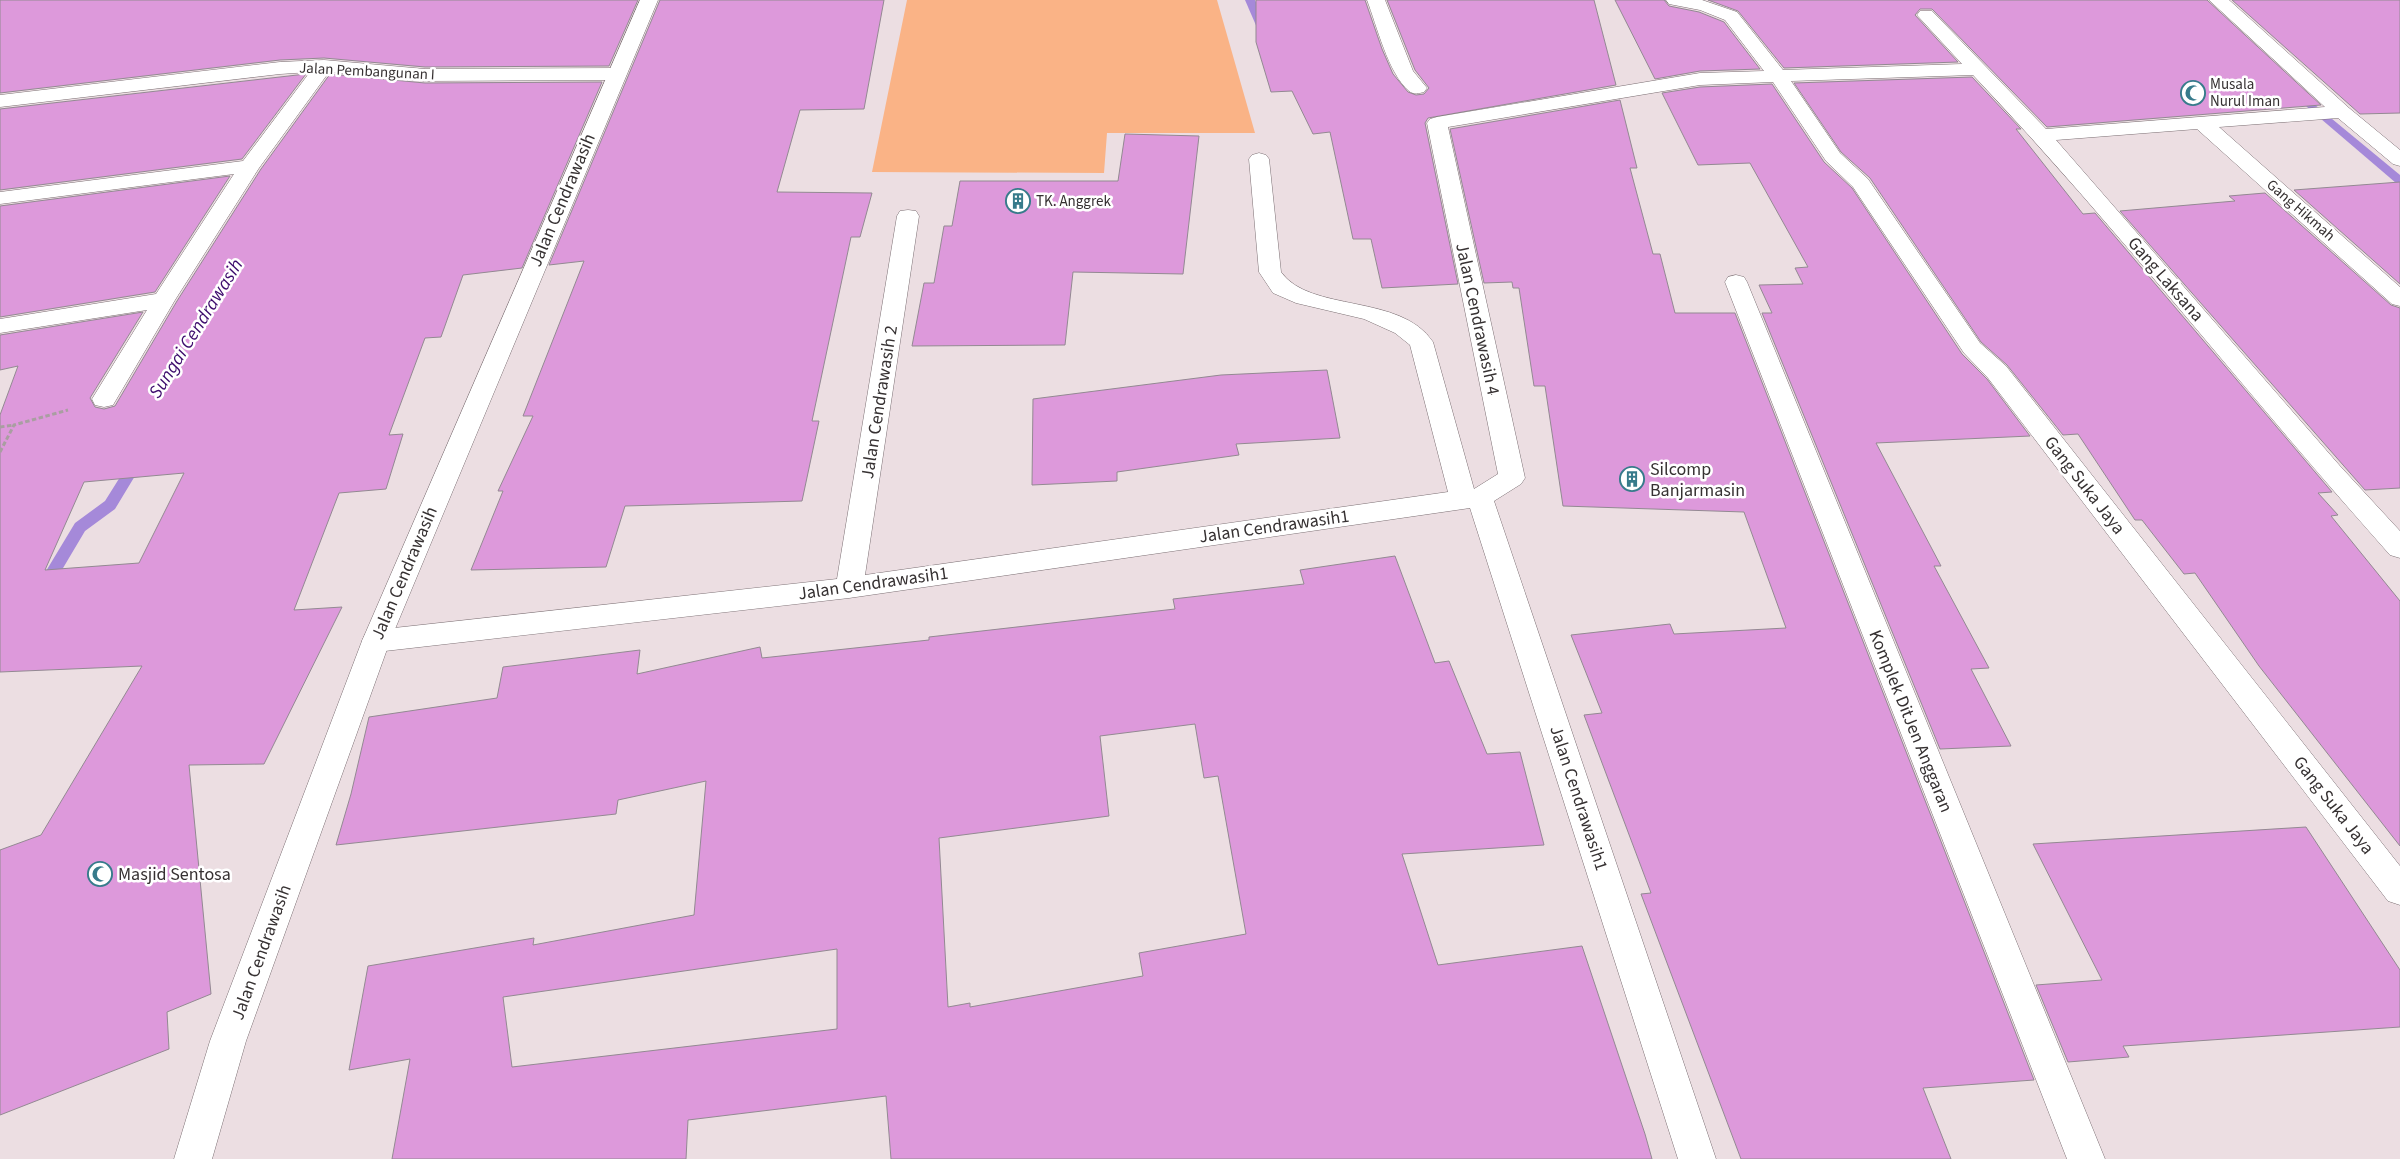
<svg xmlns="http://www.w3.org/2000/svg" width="2400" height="1159" font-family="'Source Sans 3',sans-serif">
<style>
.green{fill:#fab386}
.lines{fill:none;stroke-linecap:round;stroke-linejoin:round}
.stream{fill:#a589d9;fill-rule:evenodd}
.building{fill:#dd99db;stroke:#938992;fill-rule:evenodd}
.minor-casing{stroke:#7c7074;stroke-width:1}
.tertiary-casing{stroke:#7c7074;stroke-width:1}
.path{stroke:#a99ea1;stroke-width:3;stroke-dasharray:4.5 2.5;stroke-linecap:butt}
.minor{fill:#fff;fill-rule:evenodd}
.tertiary{fill:#fff;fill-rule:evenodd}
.labels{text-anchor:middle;stroke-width:5;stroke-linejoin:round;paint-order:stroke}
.far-street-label{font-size:15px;fill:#363132;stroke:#fff}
.far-poi-label{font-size:15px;fill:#363132;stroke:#fff;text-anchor:start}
.street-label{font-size:18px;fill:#363132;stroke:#fff}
.poi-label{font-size:18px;fill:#363132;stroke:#fff;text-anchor:start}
.water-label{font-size:19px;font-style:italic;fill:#3c0b6c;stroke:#fff}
</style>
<rect width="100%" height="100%" fill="#ecdee2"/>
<polygon class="green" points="907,0 1217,0 1255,133 1107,133 1104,173 872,172"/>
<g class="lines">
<g class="stream">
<polygon points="1245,0 1255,0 1268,30 1267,32 1263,33 1258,30"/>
<polygon points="2297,90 2400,175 2400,184 2396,183 2293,95 2292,93"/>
<polygon points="137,456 144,461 115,509 85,531 50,590 40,590 37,586 75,523 105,501 132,458"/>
</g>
</g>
<g class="building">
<polygon points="0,0 638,0 609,66 425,67 324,58 280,60 0,93"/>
<polygon points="660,0 884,0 864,109 800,110 777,192 872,193 860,237 851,237 812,421 819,421 802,501 625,506 606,567 471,570 503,491 498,491 533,416 523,416 584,261 549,265"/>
<polygon points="1256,0 1365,0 1382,49 1393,74 1408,92 1416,95 1424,94 1429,88 1415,70 1387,0 1594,0 1616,85 1428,118 1425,123 1458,284 1382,288 1371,239 1353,239 1330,132 1313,134 1292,91 1271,92 1256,42"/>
<polygon points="1615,0 1664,0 1669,6 1699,12 1724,22 1760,69 1700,71 1655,79"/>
<polygon points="1708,0 2207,0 2321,105 2047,127 1932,9 1920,9 1915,15 1958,62 1784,68 1738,11"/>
<polygon points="2232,0 2400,0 2400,113 2360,114"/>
<polygon points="306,74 242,159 0,190 0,109"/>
<path d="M330,74L425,83L602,82L522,268L463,275L441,337L425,338L389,435L403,434L386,489L339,493L294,610L342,607L264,764L189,765L211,994L167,1012L169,1049L0,1115V850L41,835L142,666L0,672V415L18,366L0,370V335L143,312L90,398L95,407L104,409L115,406L177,301L261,169ZM184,473L139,563L45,570L84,482Z"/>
<polygon points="1972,77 2021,129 2016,129 2083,214 2095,213 2332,492 2318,493 2338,515 2331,516 2400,601 2400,846 2259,666 2195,573 2184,574 2142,520 2135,520 2078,434 2063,435 2007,365 1981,342 1870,178 1841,152 1794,83"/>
<polygon points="1772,84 1824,162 1852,188 1962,354 1987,379 2030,436 1876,443 1941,566 1934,566 1989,668 1971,669 2011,746 1940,749 1762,313 1772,313 1759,285 1803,284 1795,268 1808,267 1750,163 1698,165 1662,93 1700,87"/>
<polygon points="1620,100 1637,168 1630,168 1653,254 1660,254 1675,313 1735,313 2034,1080 1923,1088 1951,1159 1741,1159 1641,894 1651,893 1584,715 1602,713 1571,635 1670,624 1674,634 1786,628 1744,512 1563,506 1545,386 1534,386 1519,288 1513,288 1512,282 1484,283 1450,129"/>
<polygon points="1125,134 1199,136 1183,274 1073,272 1065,345 912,346 924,283 934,283 944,226 952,226 960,181 1118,181"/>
<polygon points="230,176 155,292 0,317 0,206"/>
<polygon points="2400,182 2400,284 2294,190"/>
<polygon points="2265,193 2391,305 2400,308 2400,488 2365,490 2120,211 2235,201 2229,196"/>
<polygon points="1327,370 1340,438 1236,444 1239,455 1117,472 1117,481 1032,485 1033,399 1221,375"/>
<path d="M1395,556L1435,663L1449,661L1487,754L1520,752L1544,845L1402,854L1438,965L1582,946L1645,1134L1652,1159H891L886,1096L688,1120L686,1159H392L410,1059L349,1070L368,966L534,938L533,945L694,915L706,781L618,800L616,814L336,845L351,794L369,717L497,698L503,667L640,650L637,674L760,647L762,658L929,640V637L1175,609L1173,599L1304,584L1300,570ZM1195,724L1204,778L1218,776L1246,934L1139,953L1143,976L970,1007V1003L948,1007L939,838L1109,816L1100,736ZM837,949V1029L512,1067L503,997Z"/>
<polygon points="2306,827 2400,970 2400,1027 2123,1046 2129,1057 2068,1062 2036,985 2102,980 2033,844"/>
</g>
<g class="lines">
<defs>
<g id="minor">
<path d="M1367,0H1385L1413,71L1427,88L1424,92C1419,93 1414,95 1409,91C1388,73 1377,26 1367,0Z"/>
<path d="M1666,0H1702L1737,12L1783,70L1962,64L1917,15L1920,11H1932L2046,129L2325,107L2209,0H2229L2349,108L2400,150V166L2393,164L2338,118L2219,127L2400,287V306L2392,304L2197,129L2056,140L2340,466L2400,531V558L2390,555C2249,397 2119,229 1973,75L1791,81L1840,153L1868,179L1980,343L2006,366L2400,866V905L2388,901L1988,378L1964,353L1853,187L1826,161L1773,82L1700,85L1448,127L1525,478L1521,484L1494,501L1716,1159H1678L1470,508L849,598L376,652L366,649L362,641L366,633L376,630L837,579L897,216L900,211L908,210L916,211L919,216L865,575L1448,492L1410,345L1395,333L1364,319L1296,303L1273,293L1259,272L1249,159L1252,155L1259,153L1266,155L1269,159L1281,272C1310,313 1401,293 1433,342L1474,489L1498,474L1427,123L1430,119L1437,117L1700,73L1764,71L1725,20L1700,10L1669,4Z"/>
<polygon points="324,60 425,69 616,68 623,70 626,74 623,78 616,80 425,81 329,72 259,168 175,300 113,405 104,407 95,405 92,399 147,310 0,333 0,319 156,294 234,174 0,204 0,192 243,161 310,72 280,74 0,107 0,95 280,62"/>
<polygon points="1736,275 1744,277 1747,282 2105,1159 2067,1159 1725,282 1728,277"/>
</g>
<polygon id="tertiary" points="640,0 658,0 390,641 246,1041 212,1159 174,1159 210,1041 362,641"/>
</defs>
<use href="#minor" class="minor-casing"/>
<use href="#tertiary" class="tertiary-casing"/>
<g class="path">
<polyline points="0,427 14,425"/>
<polyline points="0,452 14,425 68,410"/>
</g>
<use href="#minor" class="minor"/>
<use href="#tertiary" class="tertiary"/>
</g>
<defs>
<symbol id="mosque-ring" viewBox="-11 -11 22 22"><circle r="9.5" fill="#fff" stroke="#377b8b" stroke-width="1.5"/><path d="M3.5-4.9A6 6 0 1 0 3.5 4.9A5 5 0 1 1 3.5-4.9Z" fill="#377b8b"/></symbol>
<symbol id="building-ring" viewBox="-11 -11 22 22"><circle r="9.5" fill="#fff" stroke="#377b8b" stroke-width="1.5"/><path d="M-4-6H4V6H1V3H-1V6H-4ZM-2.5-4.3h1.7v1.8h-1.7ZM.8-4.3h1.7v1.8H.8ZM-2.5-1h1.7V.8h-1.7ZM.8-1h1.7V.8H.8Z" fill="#377b8b"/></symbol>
</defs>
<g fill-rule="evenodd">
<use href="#mosque-ring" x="2179" y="79" width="28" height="28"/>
<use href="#building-ring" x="1004" y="187" width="28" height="28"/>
<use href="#building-ring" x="1618" y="465" width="28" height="28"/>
<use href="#mosque-ring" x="86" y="860" width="28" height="28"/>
</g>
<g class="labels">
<g class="far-street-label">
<text transform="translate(367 71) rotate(3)" y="5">Jalan Pembangunan I</text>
<text transform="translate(2301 210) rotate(41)" y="5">Gang Hikmah</text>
</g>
<g class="far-poi-label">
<text x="2210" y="89">Musala<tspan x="2210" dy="17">Nurul Iman</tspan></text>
<text x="1036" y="206">TK. Anggrek</text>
</g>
<g class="street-label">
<text transform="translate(562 200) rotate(-67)" y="6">Jalan Cendrawasih</text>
<text transform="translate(2166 279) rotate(49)" y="6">Gang Laksana</text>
<text transform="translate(1478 319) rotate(78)" y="6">Jalan Cendrawasih 4</text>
<text transform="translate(879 402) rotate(-81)" y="6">Jalan Cendrawasih 2</text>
<text transform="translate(2085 485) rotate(52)" y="6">Gang Suka Jaya</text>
<text transform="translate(1274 526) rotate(-8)" y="6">Jalan Cendrawasih1</text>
<text transform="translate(404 573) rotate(-67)" y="6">Jalan Cendrawasih</text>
<text transform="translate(873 583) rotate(-8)" y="6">Jalan Cendrawasih1</text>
<text transform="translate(1911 721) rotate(68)" y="6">Komplek DitJen Anggaran</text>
<text transform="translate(1579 798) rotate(72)" y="6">Jalan Cendrawasih1</text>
<text transform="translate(2334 805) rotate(52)" y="6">Gang Suka Jaya</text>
<text transform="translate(261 952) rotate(-70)" y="6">Jalan Cendrawasih</text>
</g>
<g class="poi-label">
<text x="1650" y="475">Silcomp<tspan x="1650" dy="21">Banjarmasin</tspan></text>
<text x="118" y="880">Masjid Sentosa</text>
</g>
<g class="water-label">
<text transform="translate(195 328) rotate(-58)" y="7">Sungai Cendrawasih</text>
</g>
</g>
</svg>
